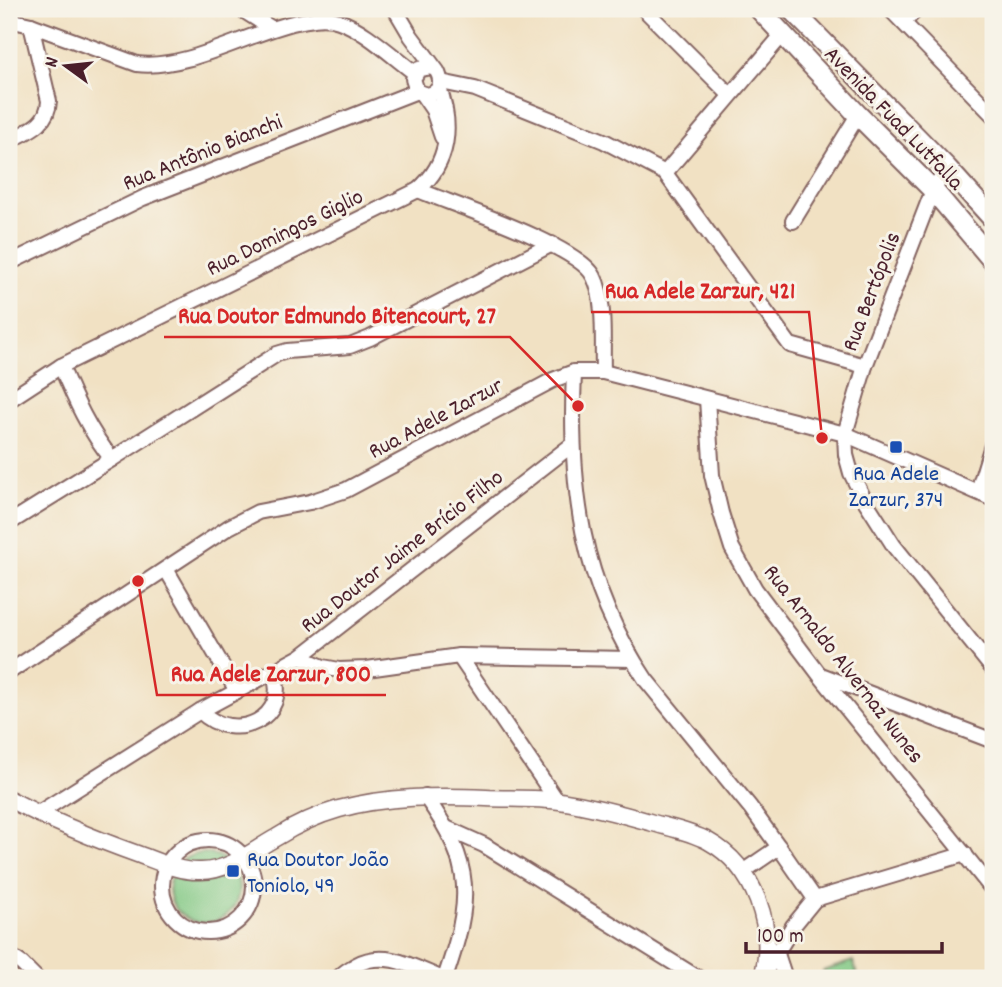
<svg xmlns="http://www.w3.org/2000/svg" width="1002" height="987" font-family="Dekko,sans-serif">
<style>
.park{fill:#81c884;stroke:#667458;stroke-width:2}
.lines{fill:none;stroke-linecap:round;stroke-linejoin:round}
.minor-casing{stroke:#846360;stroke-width:18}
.tertiary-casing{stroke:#846360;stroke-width:19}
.secondary-casing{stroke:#846360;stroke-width:23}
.minor{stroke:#fff;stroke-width:14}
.tertiary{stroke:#fff;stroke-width:16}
.secondary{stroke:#fff;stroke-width:19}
.transit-dot{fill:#1a4fb4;stroke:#f7f3e8;stroke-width:2.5}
.labels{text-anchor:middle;stroke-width:6;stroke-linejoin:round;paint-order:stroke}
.street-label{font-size:23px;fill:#4a1f2b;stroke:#f7f3e8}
.transit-label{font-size:23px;fill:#164399;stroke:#f7f3e8}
.leader{fill:none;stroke:#d62828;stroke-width:2.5}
.callout-dot{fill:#d62828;stroke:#f7f3e8;stroke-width:2.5}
.callout-label{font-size:24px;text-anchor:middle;font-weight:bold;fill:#d62828;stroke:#f7f3e8;stroke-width:6;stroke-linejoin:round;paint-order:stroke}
</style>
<rect width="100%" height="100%" fill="#f7f3e8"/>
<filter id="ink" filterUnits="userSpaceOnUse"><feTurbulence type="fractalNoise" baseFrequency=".0143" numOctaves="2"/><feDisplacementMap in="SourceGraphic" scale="14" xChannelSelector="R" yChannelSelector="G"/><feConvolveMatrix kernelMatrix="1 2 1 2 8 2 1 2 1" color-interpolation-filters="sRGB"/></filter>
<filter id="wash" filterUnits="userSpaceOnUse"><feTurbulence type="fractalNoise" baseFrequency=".00686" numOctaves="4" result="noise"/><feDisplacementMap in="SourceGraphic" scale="28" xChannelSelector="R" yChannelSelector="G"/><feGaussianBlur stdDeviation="1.57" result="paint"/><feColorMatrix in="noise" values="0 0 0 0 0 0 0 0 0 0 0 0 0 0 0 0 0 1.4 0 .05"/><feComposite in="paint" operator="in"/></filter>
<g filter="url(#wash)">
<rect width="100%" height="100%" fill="#f1e1c3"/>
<g class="park">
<circle cx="204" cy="888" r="35"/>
<polygon points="853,961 858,978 825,978 823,971"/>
</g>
</g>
<g filter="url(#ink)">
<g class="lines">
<defs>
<g id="minor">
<polyline points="241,9 271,28"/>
<path d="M395,9L411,36L437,71C446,87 433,101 417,91L413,79L419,69L432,67L437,71"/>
<polyline points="644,9 730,95"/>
<polyline points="890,9 993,115"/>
<path d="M9,20L31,25L137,64C187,70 247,33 297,22C312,19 325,16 339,21C365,30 393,57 415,73"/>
<polyline points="904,22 917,9"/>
<polyline points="441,82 475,89 604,141 665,173 790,345 865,366"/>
<polyline points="422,94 433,110 442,137"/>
<path d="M9,141C27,131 48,125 49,101L31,25"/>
<polyline points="947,168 933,190 865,366 845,434 846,455 851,473 864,499 894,546 993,669"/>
<polyline points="665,173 783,34"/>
<path d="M418,190C454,205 580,246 594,277C606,301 602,345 603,372"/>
<polyline points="793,221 858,115"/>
<polyline points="9,263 143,198 417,91"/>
<path d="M61,366C75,400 89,431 112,459L277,354L287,351L350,346L370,338L552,244"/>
<path d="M574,372C569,487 580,582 646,680L750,807L779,847"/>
<polyline points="707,399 712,475 721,513 732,548 755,589 819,674 993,890"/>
<path d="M9,400L61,366L418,190C449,163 453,126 439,88"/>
<polyline points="978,491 993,442"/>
<polyline points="9,523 112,459"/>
<polyline points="166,569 237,691"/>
<polyline points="459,656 557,801"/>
<polyline points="300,657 323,667 339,670 367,669 459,656 632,659"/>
<polyline points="9,672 229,527 258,512 310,502 346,490 553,380 574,372 603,372 845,434 993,499"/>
<polyline points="821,675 993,741"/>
<path d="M200,711C235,746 292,717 273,672"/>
<path d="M425,796C475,866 472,900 445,978"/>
<polyline points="37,814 200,711 300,657 573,444"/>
<polyline points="446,828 484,845 698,978"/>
<circle cx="208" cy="886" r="46"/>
<polyline points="744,871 779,847 815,899"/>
<polyline points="777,954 785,978"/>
<polyline points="9,955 22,964 36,978"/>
<polyline points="764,974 793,926 815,899 965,854"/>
<path d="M339,978C343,972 350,969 356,965C384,949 414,967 440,978"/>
</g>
<path id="tertiary" d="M9,799C51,821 95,839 140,855C159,862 180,872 201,871C230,871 253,850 277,837C296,825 318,815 339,809C387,796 438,796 486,798C511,799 536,798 560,801C592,806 622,814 653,823C671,828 691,832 708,841C755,867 776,928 762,978"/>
<g id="secondary">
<polyline points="759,9 858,115 933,190 993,261"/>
<polyline points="791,9 947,168 993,219"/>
</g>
</defs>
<use href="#minor" class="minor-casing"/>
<use href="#tertiary" class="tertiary-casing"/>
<use href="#secondary" class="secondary-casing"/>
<use href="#minor" class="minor"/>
<use href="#tertiary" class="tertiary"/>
<use href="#secondary" class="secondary"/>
</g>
</g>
<g class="transit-dot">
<rect x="889" y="440" width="14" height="14" rx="3.5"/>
<rect x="226" y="864" width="14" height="14" rx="3.5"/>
</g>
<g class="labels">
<g class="street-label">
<text transform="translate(895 117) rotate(46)" y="8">Avenida Fuad Lutfalla</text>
<text transform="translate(202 151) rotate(-22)" y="8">Rua Antônio Bianchi</text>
<text transform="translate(284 231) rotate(-26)" y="8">Rua Domingos Giglio</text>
<text transform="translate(870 291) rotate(-69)" y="8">Rua Bertópolis</text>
<text transform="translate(435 417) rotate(-28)" y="8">Rua Adele Zarzur</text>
<text transform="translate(401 550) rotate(-38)" y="8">Rua Doutor Jaime Brício Filho</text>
<text transform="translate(845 663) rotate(52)" y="8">Rua Arnaldo Alvernaz Nunes</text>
</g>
<g class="transit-label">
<text x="896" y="480">Rua Adele<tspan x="896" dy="26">Zarzur, 374</tspan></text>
<text x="247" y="866" text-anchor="start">Rua Doutor João<tspan x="247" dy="26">Toniolo, 49</tspan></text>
</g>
</g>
<path class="leader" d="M822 438L809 312H591M578 406L510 337H164M138 581L157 695H386"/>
<g class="callout-dot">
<circle cx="822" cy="438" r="7"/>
<circle cx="578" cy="406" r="7"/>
<circle cx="138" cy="581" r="7"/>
</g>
<g class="callout-label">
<text x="700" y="298">Rua Adele Zarzur, 421</text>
<text x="337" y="323">Rua Doutor Edmundo Bitencourt, 27</text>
<text x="271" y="681">Rua Adele Zarzur, 800</text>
</g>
<rect width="1002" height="987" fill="none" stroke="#f7f3e8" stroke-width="35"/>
<g transform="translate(66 66) rotate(285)" stroke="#f7f3e8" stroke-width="5" paint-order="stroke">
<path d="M0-5L12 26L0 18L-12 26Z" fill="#4a1f2b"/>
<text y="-10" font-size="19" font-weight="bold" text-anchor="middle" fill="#4a1f2b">N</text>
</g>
<path d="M746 942v10h196v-10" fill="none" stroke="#4a1f2b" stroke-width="3.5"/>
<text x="757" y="942" font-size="21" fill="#4a1f2b" stroke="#f7f3e8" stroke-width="5" paint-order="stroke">100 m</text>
</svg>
